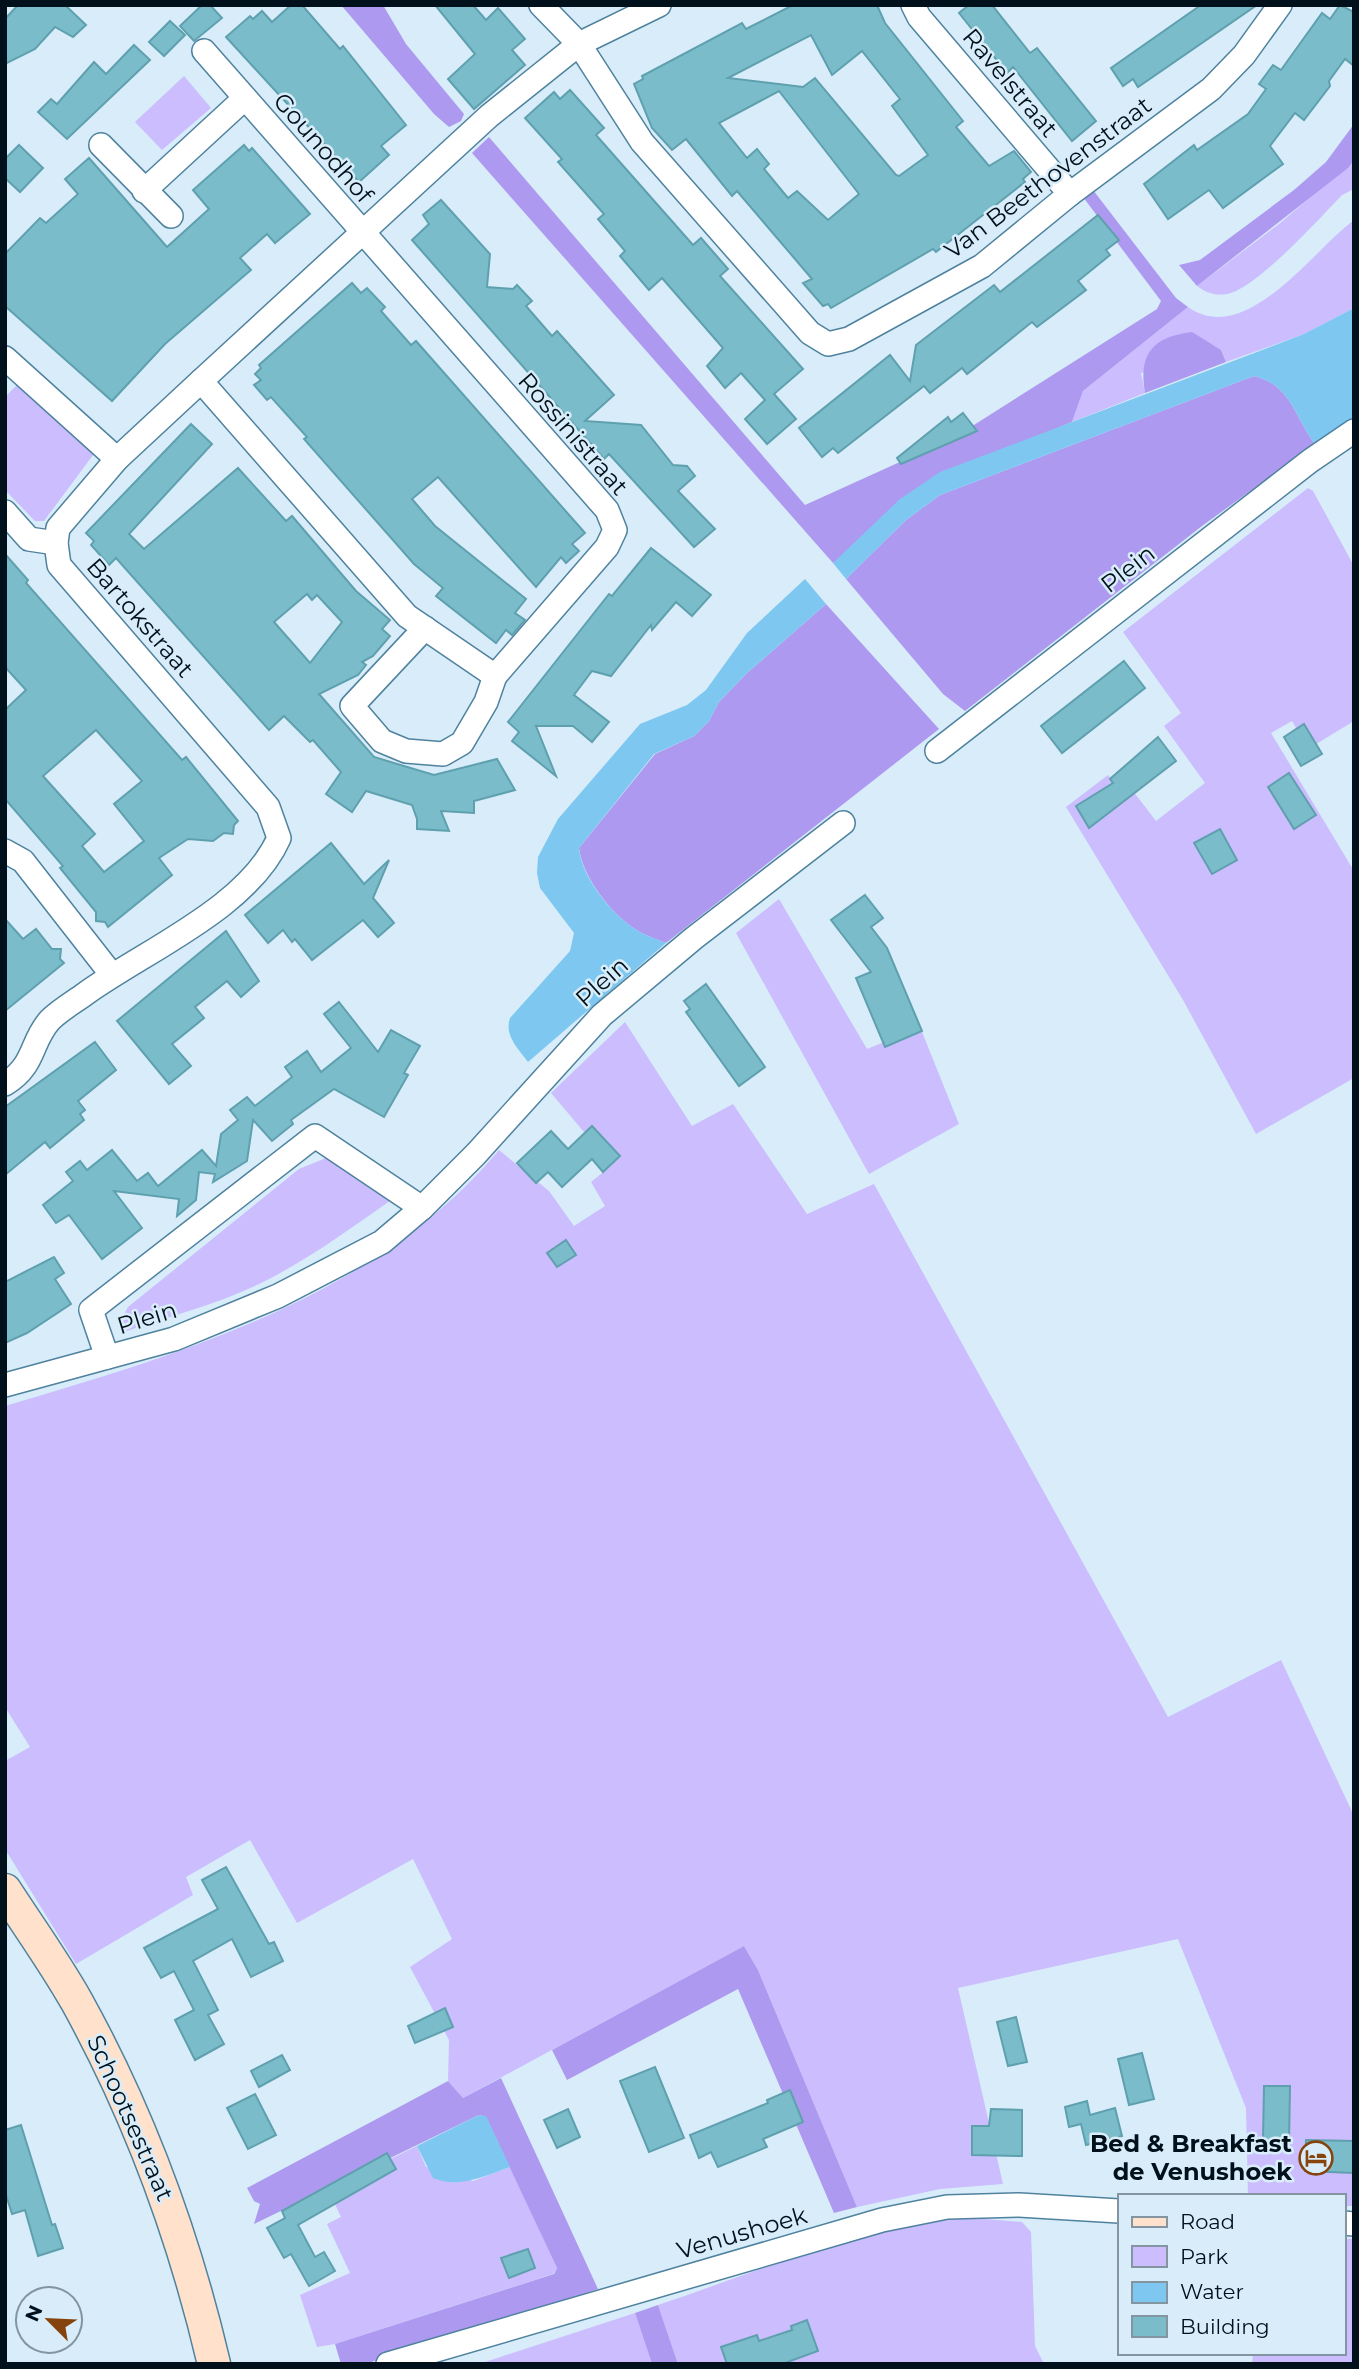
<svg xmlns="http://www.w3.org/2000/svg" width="1359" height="2369" font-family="Montserrat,sans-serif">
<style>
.green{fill:#cbbdfe}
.forest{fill:#ae99f0}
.water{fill:#7ec7f0}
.building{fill:#7bbccb;stroke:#5fa0af;stroke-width:2;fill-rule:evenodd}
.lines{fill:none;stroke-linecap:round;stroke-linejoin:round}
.street-casing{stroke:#4f829e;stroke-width:26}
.secondary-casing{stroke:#4f829e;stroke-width:35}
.street{stroke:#fff;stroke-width:23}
.secondary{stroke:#ffe1cc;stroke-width:32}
.labels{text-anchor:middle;stroke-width:5;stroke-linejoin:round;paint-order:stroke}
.street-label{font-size:24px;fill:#00111c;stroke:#d8edf9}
.poi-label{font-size:24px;font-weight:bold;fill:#00111c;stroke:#d8edf9;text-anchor:end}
</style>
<rect width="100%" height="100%" fill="#d8edf9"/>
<g class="green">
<polygon points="184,76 211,108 162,150 135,122"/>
<path d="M1354,160V189L1342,195C1321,217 1255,290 1227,294C1215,296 1207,293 1197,286L1279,224Z"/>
<path d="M1354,220V308L1304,334L1226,362L1221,350L1141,373L1145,393L1072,422L1083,391L1188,307C1246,348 1312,251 1354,220Z"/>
<polygon points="19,383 96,451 44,521 35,521 5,490 5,397"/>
<polygon points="1308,488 1313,491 1354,566 1354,721 1308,749 1292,721 1271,733 1354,871 1354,1078 1256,1134 1183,1000 1066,807 1108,775 1125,797 1133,791 1156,821 1205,783 1164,726 1181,713 1123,632"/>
<polygon points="779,899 867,1049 920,1027 959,1124 869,1174 736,933"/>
<path d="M625,1022L692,1126L733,1104L807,1214L874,1184L1168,1717L1281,1660L1354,1816V2206H1343V2196H1248L1246,2108L1178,1939L958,1988L1003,2184L940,2189L857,2207L758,1970L744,1946L463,2098L448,2081L449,2040L410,1967L452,1939L413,1859L297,1923L250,1840L186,1877L193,1895L76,1964L5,1849V1761L30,1747L5,1707V1406C182,1354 376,1297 499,1150L549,1191L574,1226L605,1206L591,1182L612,1165L551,1093Z"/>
<path d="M326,1158L391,1200C350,1229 309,1259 263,1282C217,1305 168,1316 121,1333L119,1324L128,1307L299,1169Z"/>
<polygon points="417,2146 426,2167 473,2181 510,2167 557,2268 553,2274 335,2344 317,2347 300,2295 350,2273 327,2224 341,2217 328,2189"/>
<path d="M962,2217L1022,2222L1031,2232L1035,2346L1044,2364H678L658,2305C757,2272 858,2228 962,2217Z"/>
<polygon points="1343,2239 1354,2239 1354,2364 1252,2364 1253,2353 1343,2353"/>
<polygon points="635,2313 652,2364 479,2364"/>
</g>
<g class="forest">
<polygon points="341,5 383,5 406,44 464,114 461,121 449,127 434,114"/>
<polygon points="1354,124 1354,160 1348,168 1197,286 1179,265 1200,260 1294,190 1326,162"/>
<polygon points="489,137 805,505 955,437 1157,309 1161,301 1083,197 1093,190 1176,298 1188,307 1083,391 1072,422 997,453 833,563 472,153"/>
<path d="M1192,332L1221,350L1226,362L1145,393C1138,353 1153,337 1192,332Z"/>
<path d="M1254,376C1291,385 1294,416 1315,444L1202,526L965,711L943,694L846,579L906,520L940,495Z"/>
<path d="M826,604L939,729L666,943C656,939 644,935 635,929C611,914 582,876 579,848L655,754L694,736L709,721L719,702L747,673Z"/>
<polygon points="744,1946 758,1970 857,2207 834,2213 738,1989 567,2080 552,2050"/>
<polygon points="501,2078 598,2289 365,2364 341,2364 335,2344 554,2274 557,2268 486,2117 479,2115 254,2224 260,2204 254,2201 247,2188 448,2081 463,2098"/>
<polygon points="658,2305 678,2364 652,2364 635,2313"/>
</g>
<g class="water">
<path d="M1354,308V417L1315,444C1294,416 1291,385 1254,376L940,495L906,520L846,579L833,563L900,499L940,472L1304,334Z"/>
<path d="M805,579L826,604L747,673L719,702L709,721L694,736L654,754L579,848C581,876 611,914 635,929C644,935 656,939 666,943L528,1062C518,1048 504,1036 510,1018L570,951L574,933L540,888L537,873L538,857L558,819L640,724L687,705L706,690L747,633Z"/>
<path d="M479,2115L486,2116L510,2167C484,2176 460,2189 433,2178L417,2146Z"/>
</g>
<g class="building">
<polygon points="18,5 65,5 86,25 73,37 55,27 35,49 5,64 5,19"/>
<polygon points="202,5 210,5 222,18 194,41 180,26"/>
<polygon points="291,5 302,5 340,49 343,46 406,125 381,146 389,155 359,182 226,37 250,16 253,19 262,11 272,22"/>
<polygon points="435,5 473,5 486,20 498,8 525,39 512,50 525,65 474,109 448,79 475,54"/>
<path d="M793,5H877L885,23L963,121L956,127L989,166L1014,151L1031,172L1023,179L1025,182L936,252L933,249L831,308L828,304L823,306L803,283L812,279L737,191L732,196L686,139L672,150L652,128L634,84L643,79L642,76L742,23L746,29ZM811,35L832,75L862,51L900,99L892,106L928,155L899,176L896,175L815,78L803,87L728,78ZM779,91L859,194L828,220L797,191L788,198L764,169L769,164L757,149L747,158L719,123Z"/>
<polygon points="969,5 992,5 1030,53 1037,48 1096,121 1072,141 1013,67 1007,73 959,13"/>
<polygon points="1201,5 1257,5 1138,87 1133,79 1123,86 1111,68"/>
<polygon points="1340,5 1354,12 1354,66 1345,59 1329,81 1330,86 1304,120 1295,113 1270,146 1283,164 1223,208 1209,190 1168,219 1144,184 1194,145 1197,150 1248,114 1266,89 1259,84 1273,65 1281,70 1322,13 1330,19"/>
<polygon points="170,21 185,35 164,56 149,42"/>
<polygon points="134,45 150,60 67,139 38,112 51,99 57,104 94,62 106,74"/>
<polygon points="570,90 604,128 596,135 693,245 701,238 728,269 720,276 803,369 774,394 796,419 767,444 745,419 765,400 741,373 725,388 707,366 723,348 662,278 649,290 620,256 625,251 598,219 604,214 558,162 562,159 525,118 554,92 560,99"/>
<polygon points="19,145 43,168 20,192 5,178 5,159"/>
<polygon points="244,145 249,151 252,148 310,214 275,243 267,234 240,258 251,270 165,344 112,401 5,306 5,254 40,218 46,223 78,194 65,179 89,158 167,247 209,209 193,190"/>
<polygon points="441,200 490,254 487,287 513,289 517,285 532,301 526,306 552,336 557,331 614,395 585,421 641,425 673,465 687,466 695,476 678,491 715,529 694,547 609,454 604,459 412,240 429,224 423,215"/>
<polygon points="1098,215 1119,240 1106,250 1110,255 1078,281 1086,290 1037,327 1032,322 967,374 962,368 930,393 924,386 838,453 833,448 822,457 799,428 890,355 910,381 916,345 994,285 1000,292"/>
<polygon points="352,283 361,293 367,288 385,307 381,311 411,345 416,341 585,533 572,544 579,551 566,563 561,557 536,587 438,477 412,499 435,526 526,599 515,613 525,620 512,635 506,630 496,643 436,596 443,588 414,564 304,439 307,437 271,397 267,400 254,385 261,380 255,374 261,368 259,365"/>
<polygon points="963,413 977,431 901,464 897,458 948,417 951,422"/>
<path d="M191,424L212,444L129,534L144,549L238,468L286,521L292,516L356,591L390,620L382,629L390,636L373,656L362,662L366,665L358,675L319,694L374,757L434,775L497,759L515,790L474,801V813L441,811L449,831L417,829V819L412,805L366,791L352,812L326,794L341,772L313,740L310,742L284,716L269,730L116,558L109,565L91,545L94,541L86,533ZM307,594L312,600L317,595L342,622L310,663L274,622Z"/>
<polygon points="651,548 711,595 692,616 676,602 652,630 651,625 611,676 592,671 574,695 609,722 592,742 573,726 536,726 556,776 512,741 519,732 508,722 609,594 612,596"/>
<path d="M5,554L28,580L26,583L182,760L186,757L238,821L234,825L233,834L224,833L213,841L188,839L159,858L172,875L108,927L105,922L96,921V912L60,868L63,866L5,799V710L26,690L5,667ZM96,730L142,781L114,804L144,841L104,872L82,846L95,834L43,776Z"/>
<polygon points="1124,661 1145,688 1062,753 1041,726"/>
<polygon points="1304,724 1322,754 1301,766 1284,737"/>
<polygon points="1158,737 1176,761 1089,828 1076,806 1113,783 1110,779"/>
<polygon points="1289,773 1316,815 1294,829 1268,787"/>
<polygon points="1220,829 1237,860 1212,874 1194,843"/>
<polygon points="331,843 364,884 389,860 373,898 394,923 378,937 363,920 312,960 295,939 292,942 283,930 268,943 245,915"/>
<polygon points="865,895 883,918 871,927 887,948 922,1031 885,1047 856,978 871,972 831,920"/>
<polygon points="5,919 23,939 36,929 52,949 61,949 60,959 64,963 5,1011"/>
<polygon points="226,931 259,981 241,997 227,981 195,1007 204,1018 172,1044 191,1066 169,1084 117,1021"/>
<polygon points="706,984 765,1067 739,1086 686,1012 690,1009 684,1001"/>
<polygon points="339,1002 378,1052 391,1030 420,1046 404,1073 408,1075 384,1117 334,1089 291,1120 293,1124 272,1141 253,1120 247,1161 213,1182 215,1174 199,1172 196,1200 177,1216 179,1199 114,1191 142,1228 102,1259 69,1215 56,1223 43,1205 73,1181 66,1172 80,1161 87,1170 112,1150 137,1181 148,1173 158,1186 202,1150 216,1166 221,1134 238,1120 230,1110 247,1097 255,1106 292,1077 285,1067 307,1051 321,1072 351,1048 324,1014"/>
<polygon points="95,1042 116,1070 78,1101 85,1110 80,1114 84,1120 50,1148 45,1142 5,1175 5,1107"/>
<polygon points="592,1126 620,1156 603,1172 592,1159 562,1187 548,1172 536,1183 517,1163 551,1131 568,1149"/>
<polygon points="566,1240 576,1255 557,1267 547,1253"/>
<polygon points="54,1257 64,1273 55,1279 71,1304 27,1333 5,1343 5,1282"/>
<polygon points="226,1867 269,1944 274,1942 283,1961 251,1977 232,1939 193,1961 218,2010 208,2015 224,2044 195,2060 175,2020 194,2010 174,1971 161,1978 144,1948 218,1909 202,1880"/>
<polygon points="445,2008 453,2027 415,2043 408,2026"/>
<polygon points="1016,2017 1027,2062 1008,2066 997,2022"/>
<polygon points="1142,2053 1154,2099 1129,2105 1118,2059"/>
<polygon points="282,2055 290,2070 259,2087 251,2071"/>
<polygon points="655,2067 684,2138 649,2152 620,2081"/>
<polygon points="1264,2086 1290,2086 1289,2142 1263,2141"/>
<polygon points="790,2090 803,2122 763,2139 767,2147 718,2167 711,2152 699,2158 690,2135 768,2103 767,2100"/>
<polygon points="255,2094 276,2135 248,2149 227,2108"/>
<polygon points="1087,2101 1090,2115 1115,2108 1122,2136 1086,2145 1081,2124 1069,2127 1065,2107"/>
<polygon points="568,2109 580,2137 557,2148 544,2120"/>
<polygon points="991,2109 1022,2110 1022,2156 972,2155 972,2126 989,2126"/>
<polygon points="21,2125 52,2225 55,2224 63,2248 38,2256 25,2210 12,2214 5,2192 5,2130"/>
<polygon points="1306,2140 1354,2141 1354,2173 1305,2171"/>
<polygon points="387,2153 396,2169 298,2225 315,2257 324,2252 335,2271 309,2286 291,2254 284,2258 267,2228 285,2218 282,2211"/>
<polygon points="528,2249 535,2268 509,2278 501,2258"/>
<polygon points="807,2320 818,2351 782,2364 727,2364 721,2347 757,2335 759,2341 792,2330 791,2326"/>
</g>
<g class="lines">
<defs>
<g id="street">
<polyline points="541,5 579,44 642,142 810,333 828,344 849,339 982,266 1070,194 1211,89 1244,55 1280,5"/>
<polyline points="913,5 919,17 1070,194"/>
<polyline points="101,145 171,216"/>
<polyline points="144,191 245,98"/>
<polyline points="5,358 117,459"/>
<polyline points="201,381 407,616 495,676 607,547 615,530 607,510 204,51"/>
<polyline points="5,512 29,539 56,543"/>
<polyline points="425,628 352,706 382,741 406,751 443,754 462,743 486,702 495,676"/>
<polyline points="937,751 1310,461 1354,431"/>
<polyline points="5,851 23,861 112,975"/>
<path d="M5,1084C36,1065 30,1042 50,1020C60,1010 74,1002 85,994C146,950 248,908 279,838L268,807L59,565L56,543L58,528L117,459L201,381L489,116L579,44L659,5"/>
<polyline points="107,1357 91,1310 315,1136 422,1208"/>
<polyline points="5,1385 174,1339 278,1296 382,1242 422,1208 476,1154 602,1015 694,938 843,823"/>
<polyline points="1343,2223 1354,2224"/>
<polyline points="388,2364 882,2220 947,2207 1019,2205 1119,2211"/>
</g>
<path id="secondary" d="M5,1890C29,1927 55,1963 77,2002C140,2116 184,2236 214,2364"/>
</defs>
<use href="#street" class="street-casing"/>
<use href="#secondary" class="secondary-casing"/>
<use href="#street" class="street"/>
<use href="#secondary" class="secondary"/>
</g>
<defs>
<symbol id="hotel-ring" viewBox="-11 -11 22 22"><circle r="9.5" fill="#d8edf9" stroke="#85440d" stroke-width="1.5"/><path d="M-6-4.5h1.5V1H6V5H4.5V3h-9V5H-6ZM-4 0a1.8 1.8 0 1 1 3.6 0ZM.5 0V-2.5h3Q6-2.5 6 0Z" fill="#85440d"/></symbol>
</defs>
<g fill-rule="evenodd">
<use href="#hotel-ring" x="1297" y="2139" width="38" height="38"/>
</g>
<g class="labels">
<g class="street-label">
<text transform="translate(1010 83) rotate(50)" y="8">Ravelstraat</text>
<text transform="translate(323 148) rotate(49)" y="8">Gounodhof</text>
<text transform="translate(1048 178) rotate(-37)" y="8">Van Beethovenstraat</text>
<text transform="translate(573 434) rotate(49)" y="8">Rossinistraat</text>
<text transform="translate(1128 569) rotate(-38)" y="8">Plein</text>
<text transform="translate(140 618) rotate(49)" y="8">Bartokstraat</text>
<text transform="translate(602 982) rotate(-42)" y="8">Plein</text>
<text transform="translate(147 1318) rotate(-17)" y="8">Plein</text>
<text transform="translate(130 2118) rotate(66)" y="8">Schootsestraat</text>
<text transform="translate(742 2233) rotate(-16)" y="8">Venushoek</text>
</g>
<g class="poi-label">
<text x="1292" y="2152">Bed &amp; Breakfast<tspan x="1292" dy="28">de Venushoek</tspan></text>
</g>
</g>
<rect width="1359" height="2369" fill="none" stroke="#00111c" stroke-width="14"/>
<rect x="1118" y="2194" width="228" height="161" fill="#d8edf9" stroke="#8295a1" stroke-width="2"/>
<rect x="1132" y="2217" width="35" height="10" fill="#ffe1cc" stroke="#8295a1" stroke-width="2"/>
<text x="1180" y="2229" font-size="21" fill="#00111c">Road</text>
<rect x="1132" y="2246" width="35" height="21" fill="#cbbdfe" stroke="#8295a1" stroke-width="2"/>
<text x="1180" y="2264" font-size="21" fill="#00111c">Park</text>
<rect x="1132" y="2282" width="35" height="21" fill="#7ec7f0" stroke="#8295a1" stroke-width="2"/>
<text x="1180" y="2299" font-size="21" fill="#00111c">Water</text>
<rect x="1132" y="2316" width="35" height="21" fill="#7bbccb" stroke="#8295a1" stroke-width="2"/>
<text x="1180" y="2334" font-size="21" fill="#00111c">Building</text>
<g transform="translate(49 2320) rotate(294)"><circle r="33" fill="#d8edf9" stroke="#8295a1" stroke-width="2"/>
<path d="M0-5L12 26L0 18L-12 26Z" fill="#85440d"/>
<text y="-10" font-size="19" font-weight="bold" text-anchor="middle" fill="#00111c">N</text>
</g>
</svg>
